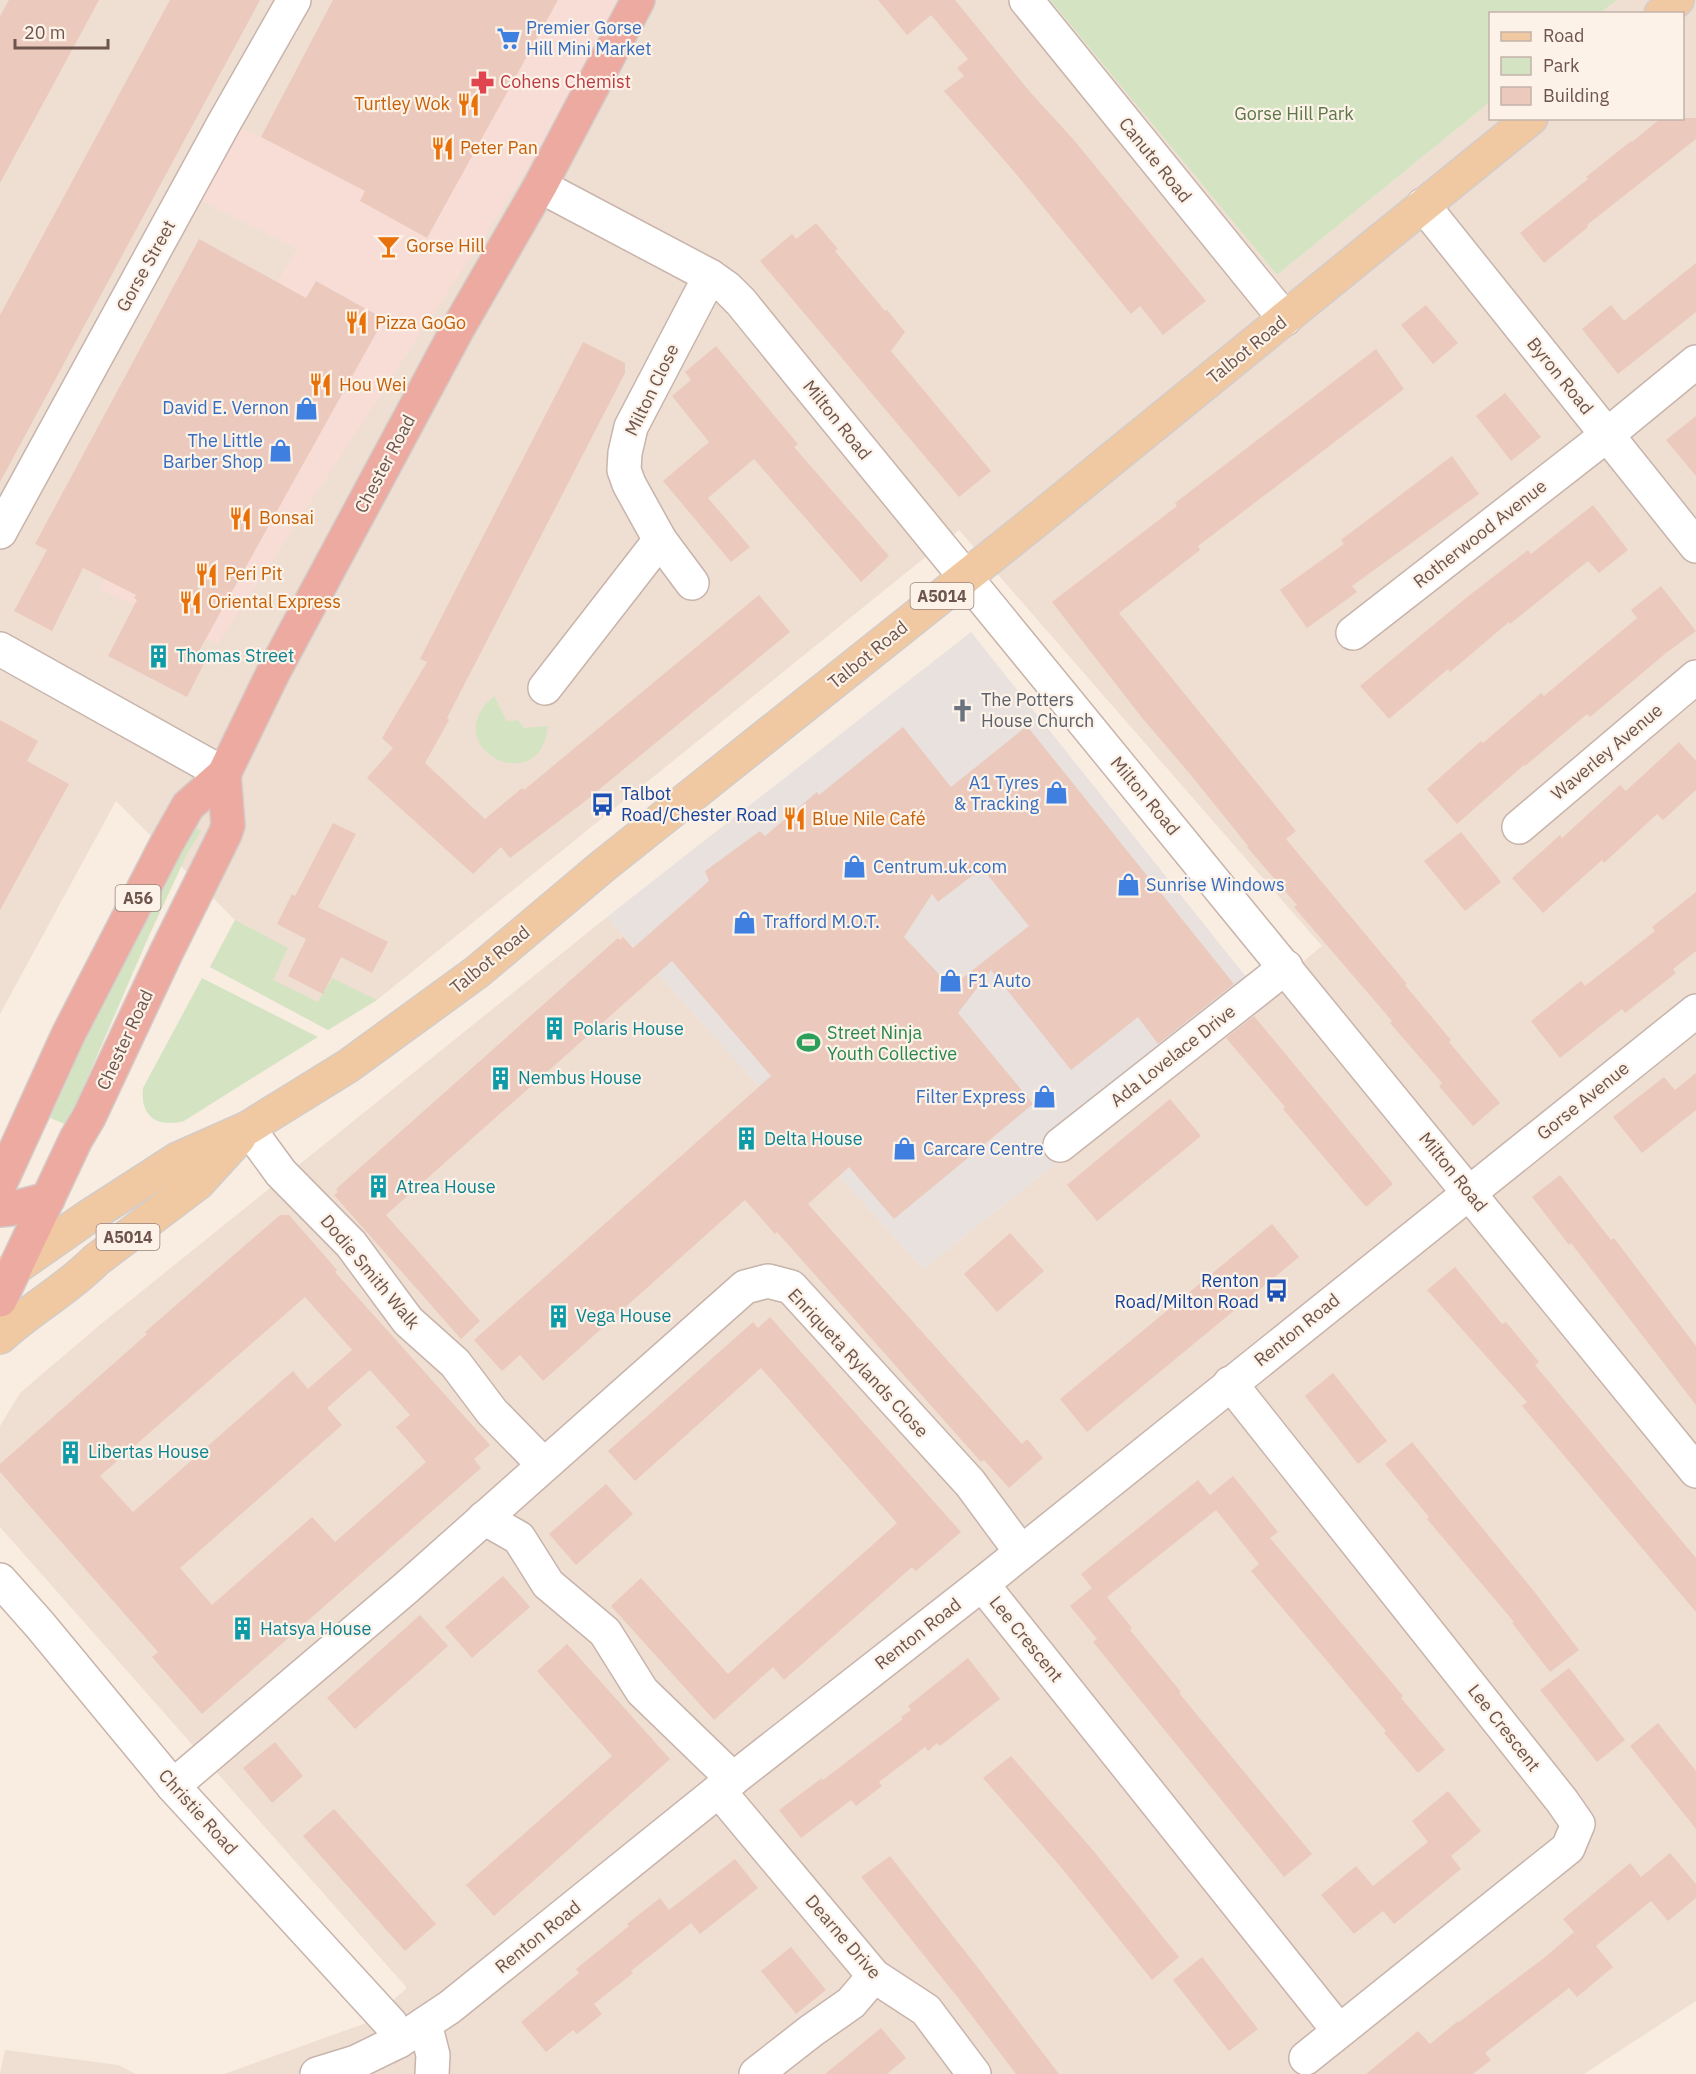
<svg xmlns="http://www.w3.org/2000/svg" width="1696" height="2074" font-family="'IBM Plex Sans',sans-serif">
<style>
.residential{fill:#efded2}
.commercial{fill:#f8ddd7}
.industrial{fill:#e8e1dd}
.green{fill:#d4e4c3}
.building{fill:#ebcabd;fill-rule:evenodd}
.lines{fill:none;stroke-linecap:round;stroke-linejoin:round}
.minor-casing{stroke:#c8b4ab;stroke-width:36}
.major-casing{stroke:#d3ccc9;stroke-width:36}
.highway-casing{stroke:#d3ccc9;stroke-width:36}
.minor{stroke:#fff;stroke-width:33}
.major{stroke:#f0c9a2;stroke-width:33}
.highway{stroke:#ecaaa0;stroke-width:33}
.labels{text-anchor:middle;stroke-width:4.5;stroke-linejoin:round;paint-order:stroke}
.shield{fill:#fcf2e8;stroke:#98837b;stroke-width:1.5}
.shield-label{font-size:16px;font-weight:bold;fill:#6d544c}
.shop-label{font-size:18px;fill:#366cbe;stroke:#fcf2e8;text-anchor:start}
.health-label{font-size:18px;fill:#be3a42;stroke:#fcf2e8;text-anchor:start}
.food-label{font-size:18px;fill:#c56008;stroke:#fcf2e8;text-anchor:start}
.park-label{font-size:18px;fill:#5c7748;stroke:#fcf2e8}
.street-label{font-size:18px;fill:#6d544c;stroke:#fcf2e8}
.culture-label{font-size:18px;fill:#0d838f;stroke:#fcf2e8;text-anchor:start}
.worship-label{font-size:18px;fill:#5b616d;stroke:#fcf2e8;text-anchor:start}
.transit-label{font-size:18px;fill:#164399;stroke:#fcf2e8;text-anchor:start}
.leisure-label{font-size:18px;fill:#27864d;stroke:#fcf2e8;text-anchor:start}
</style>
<rect width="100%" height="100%" fill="#f9ede2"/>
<g class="residential">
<polygon points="0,0 1050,0 1277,275 1490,102 1490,118 1682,118 1682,14 1600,13 1617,0 1696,0 1696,2001 1584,2074 224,2074 369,2022 407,1988 0,1527 0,1426 20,1393 101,1324 607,917 923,1269 1159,1081 1322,946 959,530 377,1000 328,1030 210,967 235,920 116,801 0,1014"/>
<polygon points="5,2050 118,2065 136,2074 0,2074"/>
</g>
<polygon class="commercial" points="442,0 638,0 218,644 99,589 297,249 186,193 224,123 345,166"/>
<polygon class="industrial" points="971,632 1262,997 1159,1081 923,1269 607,917"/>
<g class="green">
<polygon points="1050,0 1617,0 1600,13 1490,14 1490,102 1277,275"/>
<path d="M494,696L507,721L518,720L524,728L548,726C541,802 434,747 494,696Z"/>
<polygon points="193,826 201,831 188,852 148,938 67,1125 50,1118 113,977"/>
<polygon points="235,920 288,948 273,980 318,1002 332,978 377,1000 328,1030 210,967"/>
<path d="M202,978L318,1037L184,1121C157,1128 140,1117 143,1088Z"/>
</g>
<g class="building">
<polygon points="9,0 99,0 0,183 0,16"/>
<polygon points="170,0 260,0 0,482 0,315"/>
<polygon points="333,0 558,0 427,238 360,201 365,191 261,137"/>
<polygon points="878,0 955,0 1030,92 1073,139 1206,301 1163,335 1140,306 1131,314 1011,168 944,91 964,76 957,68 968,59 931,15 907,35"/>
<polygon points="1661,118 1696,118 1696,139 1587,225 1588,227 1544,263 1520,233 1588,179 1586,177 1631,141 1632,142"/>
<polygon points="816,223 838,249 835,251 885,311 887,310 905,332 891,351 991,471 959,497 760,261 792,234 796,239"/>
<polygon points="199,239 306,298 316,281 384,319 199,651 208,656 187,697 108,656 137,600 134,598 136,595 83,568 52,631 14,611 47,550 35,544"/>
<polygon points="1696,263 1696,312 1618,374 1582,329 1611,305 1624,321"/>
<polygon points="1426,305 1458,343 1433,364 1401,325"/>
<polygon points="583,342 625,363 625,373 447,718 449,720 425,763 485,819 522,788 524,790 759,595 790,632 584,802 510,858 501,847 473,874 367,778 393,748 382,738 427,662 420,659"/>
<polygon points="716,346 798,444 794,447 889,556 861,582 754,459 708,498 750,547 731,562 663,481 709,442 672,396 691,380 685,372"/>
<polygon points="1376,349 1404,389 1198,546 1200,550 1119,613 1296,831 1286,839 1407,984 1405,985 1451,1040 1449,1042 1500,1103 1473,1126 1439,1086 1442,1083 1390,1023 1392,1021 1294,907 1297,905 1247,847 1248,846 1190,774 1143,719 1052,602 1177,506 1175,503"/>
<polygon points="1505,393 1541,437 1511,461 1476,416"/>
<polygon points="1696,416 1696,476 1666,440"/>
<polygon points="1452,456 1479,494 1352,586 1357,592 1307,628 1280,590 1344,544 1341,540"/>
<polygon points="1593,505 1628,550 1599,573 1588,561 1510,624 1509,622 1450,672 1448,669 1389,719 1360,686 1466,598 1528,550 1531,554"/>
<polygon points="1661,586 1696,631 1666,653 1590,717 1587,714 1525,766 1524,765 1457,824 1427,789 1481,741 1483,743 1541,693 1544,696 1637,618 1631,610"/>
<polygon points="0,720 38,741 27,761 69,784 0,910"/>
<path d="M1027,726L1234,984L1158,1044L1138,1017L1071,1070L991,970L958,1013L1033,1104L894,1219L849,1167L808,1204L1022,1444L1027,1439L1043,1458L1009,1488L984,1460L981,1462L777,1232L775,1234L745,1200L543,1381L520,1355L502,1371L474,1340L771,1076L672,961L386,1215L480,1321L461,1339L334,1195L338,1192L336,1189L618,938L620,940L623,937L633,948L709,881L705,871L760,831L765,836L817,792L819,795L903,727L951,787ZM982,868L1029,926L951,987L904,937L932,894L938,902Z"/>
<polygon points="1679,742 1696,761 1696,790 1663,820 1657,814 1604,863 1602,860 1543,913 1512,878 1560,835 1562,838 1620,785 1626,791"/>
<polygon points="333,823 356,834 318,907 388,942 372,973 341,957 323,994 288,976 306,939 277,924 292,894 295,896"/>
<polygon points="1461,832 1501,882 1465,911 1424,861"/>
<polygon points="1696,892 1696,951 1673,969 1676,973 1625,1013 1622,1009 1560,1058 1531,1021 1581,981 1585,986 1655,931 1652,927"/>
<polygon points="1254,1016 1393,1184 1366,1207 1283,1109 1285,1107 1226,1038"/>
<polygon points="1696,1073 1696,1110 1642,1153 1613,1117 1664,1077 1675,1090"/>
<polygon points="1170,1099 1201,1136 1097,1221 1067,1185"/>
<polygon points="1560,1175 1611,1240 1614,1238 1696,1346 1696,1405 1571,1243 1569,1245 1532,1197"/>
<path d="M280,1215H289L337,1270L335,1272L490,1445L474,1459L481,1468L202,1714L152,1657L158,1652L0,1472V1464L147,1334L145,1332ZM305,1297L352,1350L308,1389L293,1371L133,1512L100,1476ZM370,1370L410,1415L396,1427L426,1462L335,1542L312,1517L212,1605L180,1568L342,1425L327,1408Z"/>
<polygon points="1272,1224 1299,1257 1087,1432 1060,1399"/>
<polygon points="1010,1233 1044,1271 997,1312 964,1274"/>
<polygon points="1455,1267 1502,1324 1506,1322 1539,1362 1535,1365 1696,1558 1696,1612 1522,1406 1527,1402 1427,1290"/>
<polygon points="770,1317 961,1532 916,1571 912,1567 784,1680 773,1667 714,1720 611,1606 641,1578 728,1674 897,1523 761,1368 635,1481 608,1451 753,1322 758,1328"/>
<polygon points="1333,1373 1387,1441 1358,1464 1305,1396"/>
<polygon points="1412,1442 1533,1590 1579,1650 1550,1672 1512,1623 1514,1622 1427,1519 1429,1517 1385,1464"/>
<polygon points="1233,1476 1278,1532 1270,1538 1403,1696 1401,1698 1445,1750 1418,1773 1384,1733 1386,1731 1251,1571 1259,1564 1216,1510 1107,1597 1132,1628 1130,1630 1181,1692 1179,1693 1312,1854 1284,1877 1093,1642 1097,1639 1070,1606 1092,1588 1081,1574 1198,1480 1210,1495"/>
<polygon points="606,1484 633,1514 576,1565 549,1534"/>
<polygon points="503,1576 530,1607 472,1658 445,1627"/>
<polygon points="420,1615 448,1646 355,1729 327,1698"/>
<polygon points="567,1644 670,1759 494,1916 466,1885 612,1756 537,1671"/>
<polygon points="968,1658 1000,1699 940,1746 937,1743 928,1751 925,1747 879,1782 882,1786 856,1806 851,1800 801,1838 779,1810 822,1778 823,1780 903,1719 901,1717 911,1710 908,1706"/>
<polygon points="1569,1668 1625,1740 1597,1762 1540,1690"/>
<polygon points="1658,1723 1696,1771 1696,1829 1630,1746"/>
<polygon points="275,1742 303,1776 272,1803 243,1768"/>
<polygon points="1011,1756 1092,1849 1179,1957 1152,1980 1060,1866 983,1778"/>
<polygon points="1448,1791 1481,1831 1451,1856 1461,1869 1394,1924 1383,1911 1354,1934 1321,1895 1356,1866 1373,1886 1428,1842 1412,1821"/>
<polygon points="334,1809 436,1924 405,1951 303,1836"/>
<polygon points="1670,1853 1696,1884 1696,1898 1668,1921 1651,1901 1596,1946 1613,1967 1577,1997 1569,1988 1485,2053 1491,2060 1473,2074 1366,2074 1418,2031 1430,2044 1458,2021 1459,2022 1544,1958 1574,1932 1563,1919 1630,1863 1641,1877"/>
<polygon points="890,1856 975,1964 1059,2074 1016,2074 959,1999 861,1877"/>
<polygon points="735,1859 758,1888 700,1934 691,1923 631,1971 633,1973 594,2004 602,2014 577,2034 573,2030 546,2052 521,2022 579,1973 576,1969 629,1926 627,1924 660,1898 669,1910"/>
<polygon points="791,1947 826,1990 796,2014 761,1971"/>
<polygon points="1202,1957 1258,2029 1229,2051 1173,1980"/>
<polygon points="881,2028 906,2058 887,2074 825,2074"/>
</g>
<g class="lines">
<defs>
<g id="minor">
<polyline points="1026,0 1285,319"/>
<path d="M540,186L710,276L727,288L741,302C1058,693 1380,1080 1696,1471"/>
<polyline points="1423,205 1696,546"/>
<polyline points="0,532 224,123 294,0"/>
<polyline points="692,583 660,540 629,484 624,470 625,453 631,427 710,276"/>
<polyline points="1353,633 1607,435 1696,362"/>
<polyline points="0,649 224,774"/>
<polyline points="545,688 660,540"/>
<polyline points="1519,827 1696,677"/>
<polyline points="248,1128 281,1173 351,1244 408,1321 455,1363 492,1412 544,1465"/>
<polyline points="1060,1145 1286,967"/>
<polyline points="1230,1383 1562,1801 1578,1824 1568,1848 1306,2058"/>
<polyline points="484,1518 519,1538 548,1584 605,1632 642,1691 733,1779"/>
<polyline points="0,1580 40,1625 173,1786 391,2024 399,2041"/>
<polyline points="982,1584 1339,2031"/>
<polyline points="173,1786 406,1588 745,1287 768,1281 791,1287 970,1483 1021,1552"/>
<polyline points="719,1791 874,1976 926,2010 974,2074"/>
<polyline points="425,2024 433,2055 432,2074"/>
<polyline points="317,2074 356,2062 399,2041 450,2007 733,1779 982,1584 1696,1011"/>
<polyline points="756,2074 811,2031 851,2003 874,1976"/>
</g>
<g id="major">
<polyline points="1661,14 1677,0"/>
<polyline points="5,1275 85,1219 178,1159 248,1128 348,1066 477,972 603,866 1037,520 1531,118"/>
<path d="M0,1337C30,1309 68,1289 96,1260L198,1183L239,1138"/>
</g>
<g id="highway">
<polyline points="0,1184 68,1035 166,845 188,806 224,774 273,673 457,330 540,186 638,0"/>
<polyline points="0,1210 10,1209 48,1199"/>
<polyline points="0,1300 76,1139 89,1117 166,953 225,834 228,825 224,774"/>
</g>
</defs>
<use href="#minor" class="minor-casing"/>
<use href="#major" class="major-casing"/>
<use href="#highway" class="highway-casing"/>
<use href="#minor" class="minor"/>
<use href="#major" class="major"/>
<use href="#highway" class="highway"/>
</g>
<defs>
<symbol id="supermarket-bare" viewBox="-9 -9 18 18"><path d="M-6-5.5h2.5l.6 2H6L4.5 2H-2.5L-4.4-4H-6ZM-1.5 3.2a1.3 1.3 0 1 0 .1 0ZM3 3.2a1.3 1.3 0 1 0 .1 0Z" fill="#3f7fe0" stroke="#fcf2e8" stroke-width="2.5" paint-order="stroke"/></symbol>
<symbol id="pharmacy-bare" viewBox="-9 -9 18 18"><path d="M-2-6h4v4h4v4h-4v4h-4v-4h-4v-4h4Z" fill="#e0444e" stroke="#fcf2e8" stroke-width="2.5" paint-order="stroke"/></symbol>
<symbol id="restaurant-bare" viewBox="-9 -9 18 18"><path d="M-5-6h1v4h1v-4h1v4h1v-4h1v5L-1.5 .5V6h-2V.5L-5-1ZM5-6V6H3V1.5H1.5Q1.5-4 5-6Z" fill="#e8710a" stroke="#fcf2e8" stroke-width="2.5" paint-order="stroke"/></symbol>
<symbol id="bar-bare" viewBox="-9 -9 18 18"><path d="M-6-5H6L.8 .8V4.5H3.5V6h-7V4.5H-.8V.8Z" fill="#e8710a" stroke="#fcf2e8" stroke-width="2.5" paint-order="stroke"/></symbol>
<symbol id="shop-bare" viewBox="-9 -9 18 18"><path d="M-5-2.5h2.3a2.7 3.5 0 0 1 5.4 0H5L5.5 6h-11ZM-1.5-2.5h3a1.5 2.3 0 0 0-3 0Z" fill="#3f7fe0" stroke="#fcf2e8" stroke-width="2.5" paint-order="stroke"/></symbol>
<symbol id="building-bare" viewBox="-9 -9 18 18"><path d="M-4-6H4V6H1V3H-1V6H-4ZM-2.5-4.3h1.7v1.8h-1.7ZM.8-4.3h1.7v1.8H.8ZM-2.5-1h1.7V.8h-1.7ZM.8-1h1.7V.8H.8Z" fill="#0f9aa8" stroke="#fcf2e8" stroke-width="2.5" paint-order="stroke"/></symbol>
<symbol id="church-bare" viewBox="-9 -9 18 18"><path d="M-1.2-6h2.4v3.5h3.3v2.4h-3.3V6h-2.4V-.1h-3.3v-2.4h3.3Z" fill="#6b7280" stroke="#fcf2e8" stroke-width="2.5" paint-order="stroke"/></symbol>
<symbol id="bus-bare" viewBox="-9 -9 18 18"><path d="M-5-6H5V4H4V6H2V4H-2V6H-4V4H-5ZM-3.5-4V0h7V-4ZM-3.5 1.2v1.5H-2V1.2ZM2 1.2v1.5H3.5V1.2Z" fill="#1a4fb4" stroke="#fcf2e8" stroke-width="2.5" paint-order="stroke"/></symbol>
<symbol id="stadium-bare" viewBox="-9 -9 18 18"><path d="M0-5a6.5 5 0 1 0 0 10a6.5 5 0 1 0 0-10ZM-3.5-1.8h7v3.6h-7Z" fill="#2e9e5b" stroke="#fcf2e8" stroke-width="2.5" paint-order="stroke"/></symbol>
</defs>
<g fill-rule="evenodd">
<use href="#supermarket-bare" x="492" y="22" width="33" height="33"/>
<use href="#pharmacy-bare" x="466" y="66" width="33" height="33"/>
<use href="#restaurant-bare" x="452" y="88" width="33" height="33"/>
<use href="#restaurant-bare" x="426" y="132" width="33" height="33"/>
<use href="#bar-bare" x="372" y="230" width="33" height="33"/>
<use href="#restaurant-bare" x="340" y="306" width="33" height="33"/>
<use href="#restaurant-bare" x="304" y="368" width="33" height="33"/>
<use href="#shop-bare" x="290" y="392" width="33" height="33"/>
<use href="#shop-bare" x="264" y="434" width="33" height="33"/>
<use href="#restaurant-bare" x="224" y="502" width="33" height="33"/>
<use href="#restaurant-bare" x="190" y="558" width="33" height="33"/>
<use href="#restaurant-bare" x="174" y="586" width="33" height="33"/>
<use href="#building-bare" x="142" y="640" width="33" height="33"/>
<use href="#church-bare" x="946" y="694" width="33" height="33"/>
<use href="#shop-bare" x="1040" y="776" width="33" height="33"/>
<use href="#bus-bare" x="586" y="788" width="33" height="33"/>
<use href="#restaurant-bare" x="778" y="802" width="33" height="33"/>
<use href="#shop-bare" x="838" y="850" width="33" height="33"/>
<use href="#shop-bare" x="1112" y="868" width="33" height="33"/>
<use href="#shop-bare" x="728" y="906" width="33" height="33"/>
<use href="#shop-bare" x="934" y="964" width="33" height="33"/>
<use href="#building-bare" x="538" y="1012" width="33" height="33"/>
<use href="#stadium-bare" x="792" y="1026" width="33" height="33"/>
<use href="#building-bare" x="484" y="1062" width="33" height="33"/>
<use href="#shop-bare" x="1028" y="1080" width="33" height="33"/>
<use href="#building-bare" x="730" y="1122" width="33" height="33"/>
<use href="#shop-bare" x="888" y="1132" width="33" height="33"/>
<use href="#building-bare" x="362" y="1170" width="33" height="33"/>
<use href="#bus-bare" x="1260" y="1274" width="33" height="33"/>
<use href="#building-bare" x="542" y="1300" width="33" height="33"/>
<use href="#building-bare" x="54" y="1436" width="33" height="33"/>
<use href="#building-bare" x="226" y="1612" width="33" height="33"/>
</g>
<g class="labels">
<g class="shield">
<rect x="910.5" y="583" width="63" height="26" rx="4.5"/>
<rect x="115.5" y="885" width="45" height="26" rx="4.5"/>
<rect x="96.5" y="1224" width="63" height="26" rx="4.5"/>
</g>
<g class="shield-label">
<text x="942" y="602">A5014</text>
<text x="138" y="904">A56</text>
<text x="128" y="1243">A5014</text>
</g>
<g class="shop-label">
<text x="526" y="34">Premier Gorse<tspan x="526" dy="21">Hill Mini Market</tspan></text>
<text x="289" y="414" text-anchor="end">David E. Vernon</text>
<text x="263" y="447" text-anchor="end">The Little<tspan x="263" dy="21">Barber Shop</tspan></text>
<text x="1039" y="789" text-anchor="end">A1 Tyres<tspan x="1039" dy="21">&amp; Tracking</tspan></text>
<text x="873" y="873">Centrum.uk.com</text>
<text x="1146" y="891">Sunrise Windows</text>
<text x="763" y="928">Trafford M.O.T.</text>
<text x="968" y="987">F1 Auto</text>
<text x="1026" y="1103" text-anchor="end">Filter Express</text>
<text x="923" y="1155">Carcare Centre</text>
</g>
<g class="health-label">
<text x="500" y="88">Cohens Chemist</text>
</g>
<g class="food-label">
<text x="450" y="110" text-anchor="end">Turtley Wok</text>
<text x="460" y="154">Peter Pan</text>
<text x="406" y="252">Gorse Hill</text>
<text x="375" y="329">Pizza GoGo</text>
<text x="339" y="391">Hou Wei</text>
<text x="259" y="524">Bonsai</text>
<text x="225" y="580">Peri Pit</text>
<text x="208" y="608">Oriental Express</text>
<text x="812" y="825">Blue Nile Café</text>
</g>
<g class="park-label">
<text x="1294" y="120">Gorse Hill Park</text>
</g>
<g class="street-label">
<text transform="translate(1155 160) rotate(51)" y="6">Canute Road</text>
<text transform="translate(146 266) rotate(-61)" y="6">Gorse Street</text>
<text transform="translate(1247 350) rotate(-39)" y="6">Talbot Road</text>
<text transform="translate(1560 376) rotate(51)" y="6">Byron Road</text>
<text transform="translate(652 390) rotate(-64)" y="6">Milton Close</text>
<text transform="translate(837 420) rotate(51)" y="6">Milton Road</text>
<text transform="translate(385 464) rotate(-62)" y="6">Chester Road</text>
<text transform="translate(1480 534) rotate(-38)" y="6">Rotherwood Avenue</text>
<text transform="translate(868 655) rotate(-39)" y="6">Talbot Road</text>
<text transform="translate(1607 752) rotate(-40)" y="6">Waverley Avenue</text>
<text transform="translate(1145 796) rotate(50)" y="6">Milton Road</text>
<text transform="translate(490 960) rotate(-39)" y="6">Talbot Road</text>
<text transform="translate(125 1040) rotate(-65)" y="6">Chester Road</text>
<text transform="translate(1173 1056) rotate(-38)" y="6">Ada Lovelace Drive</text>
<text transform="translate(1583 1101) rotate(-39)" y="6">Gorse Avenue</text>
<text transform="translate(1453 1172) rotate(51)" y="6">Milton Road</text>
<text transform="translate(370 1272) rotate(50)" y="6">Dodie Smith Walk</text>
<text transform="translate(1297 1330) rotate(-39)" y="6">Renton Road</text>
<text transform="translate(858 1363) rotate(47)" y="6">Enriqueta Rylands Close</text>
<text transform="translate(918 1634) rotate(-38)" y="6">Renton Road</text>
<text transform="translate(1026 1639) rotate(51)" y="6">Lee Crescent</text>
<text transform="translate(1504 1728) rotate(52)" y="6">Lee Crescent</text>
<text transform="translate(198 1812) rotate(48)" y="6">Christie Road</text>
<text transform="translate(538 1937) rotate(-39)" y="6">Renton Road</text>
<text transform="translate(843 1937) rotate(49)" y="6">Dearne Drive</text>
</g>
<g class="culture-label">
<text x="176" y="662">Thomas Street</text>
<text x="573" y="1035">Polaris House</text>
<text x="518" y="1084">Nembus House</text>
<text x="764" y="1145">Delta House</text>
<text x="396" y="1193">Atrea House</text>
<text x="576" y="1322">Vega House</text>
<text x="88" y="1458">Libertas House</text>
<text x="260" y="1635">Hatsya House</text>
</g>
<g class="worship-label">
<text x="981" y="706">The Potters<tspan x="981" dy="21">House Church</tspan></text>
</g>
<g class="transit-label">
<text x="621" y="800">Talbot<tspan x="621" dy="21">Road/Chester Road</tspan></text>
<text x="1259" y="1287" text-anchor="end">Renton<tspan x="1259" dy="21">Road/Milton Road</tspan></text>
</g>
<g class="leisure-label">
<text x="827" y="1039">Street Ninja<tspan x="827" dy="21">Youth Collective</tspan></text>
</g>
</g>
<rect x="1489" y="12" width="195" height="108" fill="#fcf2e8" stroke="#c3b3aa" stroke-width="1.5"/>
<rect x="1501" y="32" width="30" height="9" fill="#f0c9a2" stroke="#c3b3aa" stroke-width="1.5"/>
<text x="1543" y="42" font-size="18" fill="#6d544c">Road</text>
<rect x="1501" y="57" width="30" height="18" fill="#d4e4c3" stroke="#c3b3aa" stroke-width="1.5"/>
<text x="1543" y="72" font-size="18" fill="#6d544c">Park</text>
<rect x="1501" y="87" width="30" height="18" fill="#ebcabd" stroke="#c3b3aa" stroke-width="1.5"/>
<text x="1543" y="102" font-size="18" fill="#6d544c">Building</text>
<path d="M15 39v9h93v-9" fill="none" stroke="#6d544c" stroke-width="3"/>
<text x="24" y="39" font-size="18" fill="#6d544c" stroke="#fcf2e8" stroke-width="4.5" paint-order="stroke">20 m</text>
</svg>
